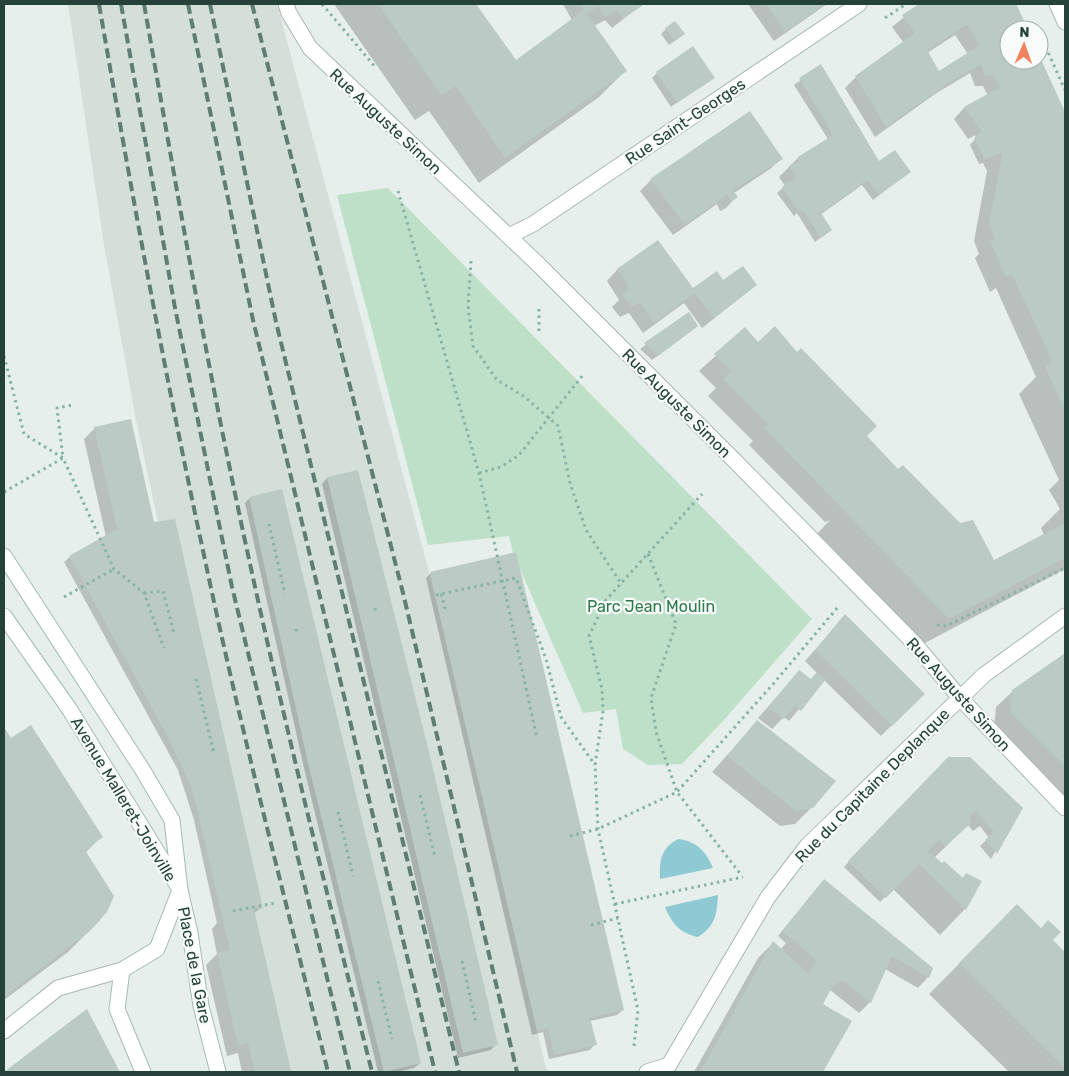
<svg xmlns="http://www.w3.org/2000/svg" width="1069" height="1076" font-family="Rubik,sans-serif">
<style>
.built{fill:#d4dfda}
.green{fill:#bfe0c8}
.water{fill:#8ec9d4}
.shadow{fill:#0003;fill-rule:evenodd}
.building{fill:#bbcac4;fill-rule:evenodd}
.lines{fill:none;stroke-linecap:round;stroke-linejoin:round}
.street-casing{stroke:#a8b8b2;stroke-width:17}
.secondary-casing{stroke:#a4bbb3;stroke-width:17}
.path{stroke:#86b3a5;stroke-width:3;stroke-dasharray:2.5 4;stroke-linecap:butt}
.street{stroke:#fff;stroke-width:15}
.secondary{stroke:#fff;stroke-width:15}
.rail{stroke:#5f7d75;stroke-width:4;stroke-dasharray:10 5;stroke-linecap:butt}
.labels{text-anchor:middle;stroke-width:4.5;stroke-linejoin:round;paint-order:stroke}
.street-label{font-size:16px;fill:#24423a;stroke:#f7fbf9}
.park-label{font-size:16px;fill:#2d7a4b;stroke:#f7fbf9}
</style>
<rect width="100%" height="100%" fill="#e6efeb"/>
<polygon class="built" points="68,4 277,4 428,568 546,1068 549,1072 277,1072 136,420 104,245"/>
<polygon class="green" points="388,188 812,619 723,721 682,764 648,765 623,749 616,709 583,713 513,553 509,536 428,545 337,195"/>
<g class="water">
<path d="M678,839C697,841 706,852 713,868L660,879C659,861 661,848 678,839Z"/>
<path d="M718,895C717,915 715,926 698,937C680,933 672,924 665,907Z"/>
</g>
<g class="shadow">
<polygon points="334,4 474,4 515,62 572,20 563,4 641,5 612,28 605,20 594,26 625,71 599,97 479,183 429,111 415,120"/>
<polygon points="748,4 827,4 774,41"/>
<path d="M920,4H1016L1028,30H1009V60H1039V56L1065,115V569L923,644L817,534L830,520L825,522L749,445L753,441L708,396L716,388L699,371L745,329L758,344L866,436L897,470L993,561L1044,535L1041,528L1060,509L1049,490L1059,480L1019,394L1036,377L996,288L990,292L975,258L979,254L974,241L987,171L983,163L979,164L970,145L976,138L975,135L968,139L954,119L964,108L988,96L983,86H975L970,73L935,94L875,137L845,88L856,77L903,42L892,27ZM955,35L968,54L938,73L927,53Z"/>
<polygon points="666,29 684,34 669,45 661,34"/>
<polygon points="820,66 878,163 909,172 873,200 862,185 820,215 831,230 815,242 797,213 794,216 777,193 785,186 779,177 798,158 828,139 794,85"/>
<polygon points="657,73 713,77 671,107 652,78"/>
<polygon points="749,112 781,159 770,169 734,193 736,197 726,208 720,211 717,204 673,235 640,191 651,180"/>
<polygon points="657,242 692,290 723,281 756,285 702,328 684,303 643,333 629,313 620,317 612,307 619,300 607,281 617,270"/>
<polygon points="688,313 691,331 652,360 640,349"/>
<polygon points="95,428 153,523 262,907 254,913 288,1072 242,1072 238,1053 227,1056 206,965 217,954 212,929 217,923 194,820 178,770 64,562 70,557 106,537 84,439"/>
<polygon points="357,472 496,1044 491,1050 458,1058 322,484 327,478"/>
<polygon points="250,498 420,1063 414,1068 397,1072 378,1072 304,768 245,503"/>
<polygon points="431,573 623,1010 617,1015 590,1021 595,1044 590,1050 549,1059 543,1032 532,1035 426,578"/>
<polygon points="845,616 923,694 881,736 824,680 789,721 784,717 772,729 758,718 800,671 810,680 817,673 805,661"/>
<polygon points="1065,654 1065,797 994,728 996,707 1013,691"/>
<polygon points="757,722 812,807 795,824 780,826 712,772"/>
<polygon points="4,729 10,739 101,837 85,853 113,896 99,921 68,952 4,1000"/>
<polygon points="899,808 1021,808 991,859 980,846 989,838 980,826 973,831 968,825 934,858 962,879 967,874 965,909 940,935 893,889 880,902 844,867"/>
<polygon points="819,886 928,977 918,988 885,969 870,1002 859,1013 830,990 821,1004 850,1021 822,1072 694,1072 758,958 773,943 781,949 786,943 778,936"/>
<polygon points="1017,906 1065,954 1065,1072 1009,1072 929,994"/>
<polygon points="86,1011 119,1072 6,1072"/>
</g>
<g class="building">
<polygon points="378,4 476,4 516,60 584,10 579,4 643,5 623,19 617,10 605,17 598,6 587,14 627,71 505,158 456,86 441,95"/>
<polygon points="766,4 826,4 785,32"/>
<path d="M919,4H1016L1028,30H1009V60H1039V55L1065,112V411L1045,367L1052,361L1012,274L1006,277L990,241L995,239L989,224L1002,155L1001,153L985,160L974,138L981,132L980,129L964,107L1000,87L993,75L985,76L981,64L947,84L886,127L855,76L915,33L902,15ZM967,25L980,45L939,71L927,50Z"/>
<polygon points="675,21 685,34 675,41 665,28"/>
<polygon points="693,46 715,78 677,103 656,72"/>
<polygon points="821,64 879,161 895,150 911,172 879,195 867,180 821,213 832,230 821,238 802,209 799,212 782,187 796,177 789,166 798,161 798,157 833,135 799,78"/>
<polygon points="750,111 783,159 733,190 738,197 731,202 728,194 685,225 650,179"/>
<polygon points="658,240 693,288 717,271 723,280 743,266 757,285 714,318 695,293 654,323 640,303 632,307 622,295 629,288 617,269"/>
<polygon points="689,312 698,326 658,356 644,343"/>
<polygon points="775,326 797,352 801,348 877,426 867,436 898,469 903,465 960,523 973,520 994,560 1065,523 1065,558 949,619 764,428 768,424 723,379 731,371 714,354 745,327 758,342"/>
<polygon points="131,419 154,522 175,519 263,908 254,909 291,1071 255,1072 248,1043 238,1046 217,953 230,950 192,788 167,735 69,556 117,529 94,427"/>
<polygon points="358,470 429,752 498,1045 463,1053 327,477"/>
<polygon points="282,489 421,1063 384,1072 308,763 249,497"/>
<polygon points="516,552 624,1010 590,1018 597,1045 554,1055 548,1028 537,1031 430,572"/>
<polygon points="845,614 925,694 892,726 815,650"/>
<polygon points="1065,653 1065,766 1010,712 1012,690"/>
<polygon points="799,670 811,679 817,672 826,679 801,711 795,706 784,719 768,707"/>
<polygon points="757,720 836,781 813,808 796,811 727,756"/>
<polygon points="31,725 103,837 85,850 114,896 107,912 90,931 4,997 4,727 11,738"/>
<polygon points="948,757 970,757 1023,808 997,854 985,840 994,832 975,811 969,818 972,822 945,847 939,840 928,851 942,863 944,861 963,878 966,873 982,881 966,910 919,864 886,898 848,861"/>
<polygon points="824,879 933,968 929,978 892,956 871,1003 842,980 832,987 823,1004 852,1021 823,1072 700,1072 773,941 809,974 816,960 782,931"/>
<polygon points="1017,904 1041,928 1048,920 1061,932 1053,940 1065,952 1065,1068 959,963"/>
<polygon points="87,1009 120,1072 4,1072 67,1024"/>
</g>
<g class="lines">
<defs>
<g id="street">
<polyline points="286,4 289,13 310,48 540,266 734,460 914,643 960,698 1065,808"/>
<polyline points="509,236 533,224 859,4"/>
<polyline points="4,1031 58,988 122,970"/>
<polyline points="669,1065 768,897 807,846 984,675 1065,616"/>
<polyline points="647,1072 669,1065"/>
</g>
<g id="secondary">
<polyline points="1057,4 1065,22"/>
<polyline points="4,556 142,769 172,820 180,890 190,933 201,1006 218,1072"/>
<polyline points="4,616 70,710 178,886"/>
<polyline points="143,1072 117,1009 122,970 157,949 180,890"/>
</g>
</defs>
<use href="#street" class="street-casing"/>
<use href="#secondary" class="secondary-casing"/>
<g class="path">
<polyline points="322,4 376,68"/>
<polyline points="885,18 906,4"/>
<polyline points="1043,41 1065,90"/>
<polyline points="398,191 479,473 537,738"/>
<polyline points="471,261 468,306 473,346 497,380 525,397 558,426 570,483 586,530 622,585"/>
<polyline points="539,331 539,306"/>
<polyline points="4,356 24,434 63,458 57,408 72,405"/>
<polyline points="479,473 501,467 519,455 583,375"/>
<polyline points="4,492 63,458 114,569 144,593 164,648"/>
<polyline points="269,524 285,594"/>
<polyline points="648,554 676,624 651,698 656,732 677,792 742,876"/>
<polyline points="144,593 163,591 174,633"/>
<polyline points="441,594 446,612"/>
<polyline points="436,595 516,578 546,659 561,717 595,765"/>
<polyline points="64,597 114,569"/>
<polyline points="375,608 376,614"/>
<polyline points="937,625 946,626 1065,568"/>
<polyline points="296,629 297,634"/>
<polyline points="196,679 214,753"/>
<polyline points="420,795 435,857"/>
<polyline points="338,812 353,876"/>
<polyline points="570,836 598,829 677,792 774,683 838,607"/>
<polyline points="615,904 743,877"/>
<polyline points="233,911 275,903"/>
<polyline points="591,925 618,918"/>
<polyline points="462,961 476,1023"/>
<polyline points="378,981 392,1039"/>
<polyline points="634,1046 638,1010 598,829 595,765 603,711 602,689 589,636 606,600 702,494"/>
</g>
<use href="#street" class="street"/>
<use href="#secondary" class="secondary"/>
<g class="rail">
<path d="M99,4C131,190 165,375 205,560C241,731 286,902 328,1072"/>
<polyline points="121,4 175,308 232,587 350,1072"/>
<path d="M144,4C172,162 199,321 232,479C273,678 322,875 372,1072"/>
<polyline points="188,4 253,320 435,1072"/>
<polyline points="210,4 276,322 459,1072"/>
<polyline points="252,4 403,593 517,1072"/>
</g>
</g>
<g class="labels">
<g class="street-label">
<text transform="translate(386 121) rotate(43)" y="6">Rue Auguste Simon</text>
<text transform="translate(685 121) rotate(-34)" y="6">Rue Saint-Georges</text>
<text transform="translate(677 403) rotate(45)" y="6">Rue Auguste Simon</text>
<text transform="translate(959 694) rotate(48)" y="6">Rue Auguste Simon</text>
<text transform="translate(872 785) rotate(-45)" y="6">Rue du Capitaine Deplanque</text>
<text transform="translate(124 799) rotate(59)" y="6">Avenue Malleret-Joinville</text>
<text transform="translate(195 965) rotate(79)" y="6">Place de la Gare</text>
</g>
<g class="park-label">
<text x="651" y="612">Parc Jean Moulin</text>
</g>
</g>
<rect width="1069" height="1076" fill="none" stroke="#24423a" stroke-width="10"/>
<g transform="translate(1024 45) rotate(2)"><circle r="24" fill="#f7fbf9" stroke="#a3b1ad"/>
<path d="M0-4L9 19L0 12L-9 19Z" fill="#f4845f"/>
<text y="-8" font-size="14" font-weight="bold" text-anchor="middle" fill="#24423a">N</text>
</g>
</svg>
